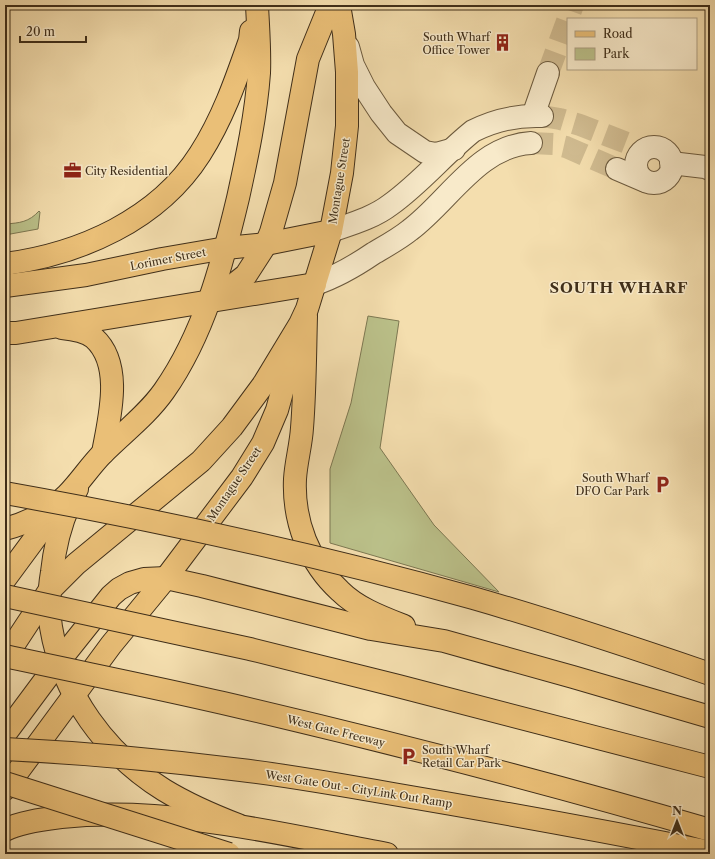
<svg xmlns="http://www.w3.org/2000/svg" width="715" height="859" font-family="'Libre Caslon Text',serif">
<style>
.green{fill:#bbc18a;stroke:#7d7852}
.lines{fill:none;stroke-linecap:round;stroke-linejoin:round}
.minor-tunnel{stroke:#d0bb90;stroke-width:22;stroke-dasharray:22 11;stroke-linecap:butt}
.minor-casing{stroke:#6c5a3e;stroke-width:24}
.major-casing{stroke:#3f2e19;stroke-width:24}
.highway-casing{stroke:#3f2e19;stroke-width:24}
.minor{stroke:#f8eaca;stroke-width:22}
.major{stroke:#eabf77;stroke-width:22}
.highway{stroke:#eabf77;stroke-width:22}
.highway-bridge-casing{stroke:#3f2e19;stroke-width:24;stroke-linecap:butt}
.highway-bridge{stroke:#eabf77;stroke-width:22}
.labels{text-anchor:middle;stroke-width:3;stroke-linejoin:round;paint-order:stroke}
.poi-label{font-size:11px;fill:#3f2e19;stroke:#f8eaca;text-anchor:end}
.street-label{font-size:11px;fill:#3f2e19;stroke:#f8eaca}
.district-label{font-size:15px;font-weight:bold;letter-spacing:1px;fill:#3f2e19;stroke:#f8eaca}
</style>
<rect width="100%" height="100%" fill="#f4deae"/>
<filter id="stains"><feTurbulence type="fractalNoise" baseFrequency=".005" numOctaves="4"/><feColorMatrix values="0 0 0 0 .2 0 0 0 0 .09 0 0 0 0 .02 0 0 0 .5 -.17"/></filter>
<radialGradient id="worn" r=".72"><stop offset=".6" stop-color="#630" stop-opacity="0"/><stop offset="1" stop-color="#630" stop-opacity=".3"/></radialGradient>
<g class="green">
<path d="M39,211L40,212L38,229L5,235V224C20,223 29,222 39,211Z"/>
<polygon points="368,316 399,321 380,448 434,525 499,592 330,543 330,469 351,403"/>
</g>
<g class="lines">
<g class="minor-tunnel">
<polyline points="548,73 573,5"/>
<polyline points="542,116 560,119 580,125 627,143"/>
<polyline points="531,143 553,144 566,147 617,169"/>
</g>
<defs>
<g id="minor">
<polyline points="348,47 353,65 364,87 381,113 397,133 425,152 436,154 454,149"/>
<polyline points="533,116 548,73"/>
<circle cx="654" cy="165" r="18"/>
<polyline points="671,163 705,167 710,169"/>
<polyline points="617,169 645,181"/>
<path d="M331,231C351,224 373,218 390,205C421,183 444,154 473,131C495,120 518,115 542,116"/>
<path d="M315,284C336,277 355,266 374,253C386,246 399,239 410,230C449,201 478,146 531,143"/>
</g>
<g id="major">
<polyline points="5,579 64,499"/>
<polyline points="5,789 111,645 166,578 242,477 263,443 277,410 298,334"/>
</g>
<g id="highway">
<path d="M5,264C80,254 158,220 200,154C223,118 236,80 250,40L251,31"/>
<polyline points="5,286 86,275 162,259 226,248 266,244 331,231"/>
<polyline points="209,301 222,294 246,275 266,244 271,232 285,183 308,59 330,5"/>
<path d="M306,316C305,353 305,391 302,428C301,445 296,462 295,479C293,521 309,563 340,591C357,608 381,617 404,626"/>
<path d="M62,328C72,329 86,331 94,338C124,365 109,419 103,453"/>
<polyline points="5,333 16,333 315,284"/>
<path d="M77,489C63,514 55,544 52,572C49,590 48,609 51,627C62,694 106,754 164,790C187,804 212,815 238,825"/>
<path d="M5,529C27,523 50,512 67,495C80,482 90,466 103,453C124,432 147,415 164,391C204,334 222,265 238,198C247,157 256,115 259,73C260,51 258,27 257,5"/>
<polyline points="5,658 49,591 76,564 201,461 232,427 263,385 300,324 307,309 331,231 342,173 347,126 347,72 344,34 339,5"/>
<polyline points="5,734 60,660 111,596 119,589 130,583 144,579 166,578 202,586 371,629 444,641 573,677 710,717"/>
<path d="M5,830C19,822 45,819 61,817C171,806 280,834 387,854"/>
</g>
</defs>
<use href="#minor" class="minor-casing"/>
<use href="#major" class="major-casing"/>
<use href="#highway" class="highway-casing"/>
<use href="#minor" class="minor"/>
<use href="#major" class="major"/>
<use href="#highway" class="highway"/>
<defs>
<g id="highway-bridge">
<path d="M5,493C162,521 319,555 473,598C553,621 631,647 710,674"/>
<polyline points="5,596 250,649 398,686 710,767"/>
<path d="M5,656C78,672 150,686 223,703C386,741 549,783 710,830"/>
<path d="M5,749C84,753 162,760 241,770C291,776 342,785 393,794C499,812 604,831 710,852"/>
<polyline points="5,783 229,854"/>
</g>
</defs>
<use href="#highway-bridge" class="highway-bridge-casing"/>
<use href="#highway-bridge" class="highway-bridge"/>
</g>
<defs>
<symbol id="building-bare" viewBox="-9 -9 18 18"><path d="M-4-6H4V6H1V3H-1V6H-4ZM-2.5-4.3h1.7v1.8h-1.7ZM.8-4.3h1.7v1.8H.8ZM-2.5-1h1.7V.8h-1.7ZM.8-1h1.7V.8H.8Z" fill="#8f2418" stroke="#f8eaca" stroke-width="2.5" paint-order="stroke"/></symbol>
<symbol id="office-bare" viewBox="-9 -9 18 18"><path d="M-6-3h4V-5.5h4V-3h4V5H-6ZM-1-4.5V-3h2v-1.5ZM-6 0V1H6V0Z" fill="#8f2418" stroke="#f8eaca" stroke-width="2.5" paint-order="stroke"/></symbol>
<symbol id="parking-bare" viewBox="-9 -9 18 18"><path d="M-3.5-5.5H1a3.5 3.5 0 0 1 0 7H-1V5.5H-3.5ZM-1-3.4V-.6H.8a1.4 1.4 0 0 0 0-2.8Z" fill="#8f2418" stroke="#f8eaca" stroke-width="2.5" paint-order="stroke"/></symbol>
</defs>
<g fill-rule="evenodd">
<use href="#building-bare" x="490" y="30" width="25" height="25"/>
<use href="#office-bare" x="60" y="158" width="25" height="25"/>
<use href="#parking-bare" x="650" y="472" width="25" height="25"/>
<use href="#parking-bare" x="396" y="744" width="25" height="25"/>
</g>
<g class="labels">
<g class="poi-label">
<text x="490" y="41">South Wharf<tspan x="490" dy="13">Office Tower</tspan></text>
<text x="85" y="175" text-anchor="start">City Residential</text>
<text x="649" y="482">South Wharf<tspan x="649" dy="13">DFO Car Park</tspan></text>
<text x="422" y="754" text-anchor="start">South Wharf<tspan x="422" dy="13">Retail Car Park</tspan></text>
</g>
<g class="street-label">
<text transform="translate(339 181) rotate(-81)" y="4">Montague Street</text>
<text transform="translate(168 259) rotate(-11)" y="4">Lorimer Street</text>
<text transform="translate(234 484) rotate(-56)" y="4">Montague Street</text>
<text transform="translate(336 731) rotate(14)" y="4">West Gate Freeway</text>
<text transform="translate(359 789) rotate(9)" y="4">West Gate Out - CityLink Out Ramp</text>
</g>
<g class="district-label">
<text x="619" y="293">SOUTH WHARF</text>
</g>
</g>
<rect width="715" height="859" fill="none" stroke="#f4deae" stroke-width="20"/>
<rect x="6" y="6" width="703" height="847" fill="none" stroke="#3f2e19" stroke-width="2"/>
<rect x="10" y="10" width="695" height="839" fill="none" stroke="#3f2e19"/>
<rect x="567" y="18" width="130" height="52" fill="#f8eaca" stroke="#ae9f83"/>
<rect x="575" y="31" width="20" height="6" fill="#eabf77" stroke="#ae9f83"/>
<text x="603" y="38" font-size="12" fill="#3f2e19">Road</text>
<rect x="575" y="48" width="20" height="12" fill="#bbc18a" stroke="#ae9f83"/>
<text x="603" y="58" font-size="12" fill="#3f2e19">Park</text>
<g transform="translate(677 821)" stroke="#f8eaca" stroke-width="3" paint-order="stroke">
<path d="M0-3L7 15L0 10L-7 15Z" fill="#3f2e19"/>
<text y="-6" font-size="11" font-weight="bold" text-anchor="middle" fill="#3f2e19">N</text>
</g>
<path d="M20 36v6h66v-6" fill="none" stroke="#3f2e19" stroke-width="2"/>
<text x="26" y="36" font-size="12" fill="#3f2e19" stroke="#f8eaca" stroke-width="3" paint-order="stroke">20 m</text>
<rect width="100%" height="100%" filter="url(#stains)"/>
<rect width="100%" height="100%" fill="url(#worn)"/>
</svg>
